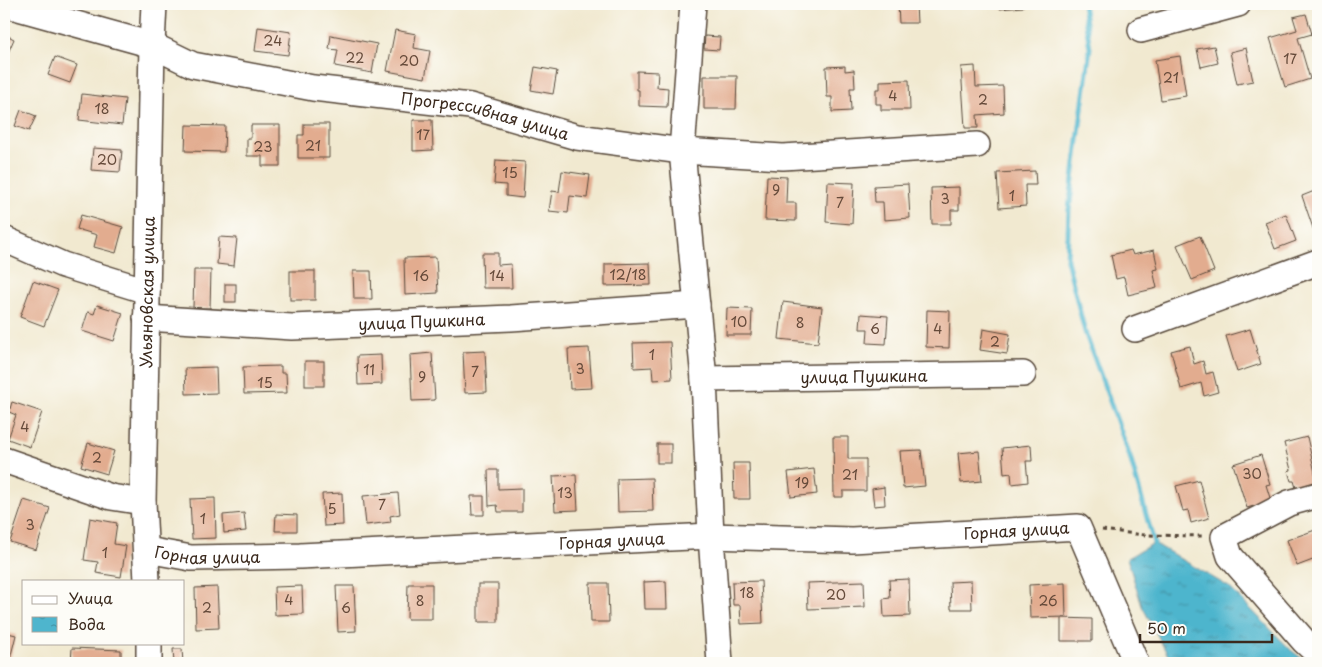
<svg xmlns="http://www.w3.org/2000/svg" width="1322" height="667" font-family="'Playpen Sans',sans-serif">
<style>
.water{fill:url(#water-ripples);stroke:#447076}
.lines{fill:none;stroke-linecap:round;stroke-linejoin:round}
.stream{stroke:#4eb5cd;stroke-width:5}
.building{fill:#e2ac8f}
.minor-casing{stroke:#564739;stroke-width:28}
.path{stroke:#564739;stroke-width:3;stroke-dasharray:4 4;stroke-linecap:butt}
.minor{stroke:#fff;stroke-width:25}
.labels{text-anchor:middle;stroke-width:4.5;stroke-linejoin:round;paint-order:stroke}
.number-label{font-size:14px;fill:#654a3a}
.street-label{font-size:16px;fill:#3b2a1e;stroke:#fdfcf7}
</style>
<defs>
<pattern id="water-ripples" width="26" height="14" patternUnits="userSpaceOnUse" patternTransform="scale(1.25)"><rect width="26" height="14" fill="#4eb5cd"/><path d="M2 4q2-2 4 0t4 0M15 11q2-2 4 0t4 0" fill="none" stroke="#4293a6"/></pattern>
</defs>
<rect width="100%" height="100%" fill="#fdfcf7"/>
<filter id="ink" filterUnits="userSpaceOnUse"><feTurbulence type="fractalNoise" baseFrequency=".02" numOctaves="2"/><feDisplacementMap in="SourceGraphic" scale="10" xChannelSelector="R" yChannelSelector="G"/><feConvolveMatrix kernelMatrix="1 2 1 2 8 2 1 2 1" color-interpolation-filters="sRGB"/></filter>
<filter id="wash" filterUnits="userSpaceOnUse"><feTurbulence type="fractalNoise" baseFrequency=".0096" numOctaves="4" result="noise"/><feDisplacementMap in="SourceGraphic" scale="20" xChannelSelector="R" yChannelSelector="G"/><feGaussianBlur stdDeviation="1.12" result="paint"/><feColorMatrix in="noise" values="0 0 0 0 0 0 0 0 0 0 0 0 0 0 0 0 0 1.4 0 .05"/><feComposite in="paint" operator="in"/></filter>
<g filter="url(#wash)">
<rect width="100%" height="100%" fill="#f1e9d0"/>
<polygon class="water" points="1154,543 1229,587 1292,651 1308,663 1172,663 1142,606 1127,558"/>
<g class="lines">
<polyline class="stream" points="1083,4 1090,48 1069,210 1067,260 1085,332 1130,457 1154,543"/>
</g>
<g id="blocks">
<g class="building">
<polygon points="898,4 916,4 917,23 899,23"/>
<polygon points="1000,4 1023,4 1023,7 1000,9"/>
<polygon points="1306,14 1312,34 1298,38 1310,79 1285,87 1270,38 1297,30 1293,17"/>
<polygon points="258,27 291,32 288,55 255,51"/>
<polygon points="395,30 416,34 414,48 430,51 425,78 387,71"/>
<polygon points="4,34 14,39 4,62"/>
<polygon points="331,35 377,44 372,73 335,66 338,50 329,49"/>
<polygon points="705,36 720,37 719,50 704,49"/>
<polygon points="1214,46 1218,63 1201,67 1197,49"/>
<polygon points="1246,48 1253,81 1237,84 1230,52"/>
<polygon points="1180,56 1186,96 1161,100 1155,60"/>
<polygon points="55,57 77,65 70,83 48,75"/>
<polygon points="845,66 845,71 854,70 855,88 850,88 851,111 832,112 832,97 827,97 826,67"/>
<polygon points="975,66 976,87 1003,86 1004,113 977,115 978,128 965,128 961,67"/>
<polygon points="535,67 557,71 553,94 531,90"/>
<polygon points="637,71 658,72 657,87 668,88 667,107 639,106 639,90 637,90"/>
<polygon points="704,76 737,76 736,109 704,109"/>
<polygon points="909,80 910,110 881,110 881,104 876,104 876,89 880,89 880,81"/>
<polygon points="82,94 125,99 122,125 79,120"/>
<polygon points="21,110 36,116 29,131 15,126"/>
<polygon points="413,120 432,120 433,150 413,151"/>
<polygon points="304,124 329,124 329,158 298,158 298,135 304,135"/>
<polygon points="186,125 225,126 224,152 185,151"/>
<polygon points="251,125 280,125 280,166 262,166 262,156 247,156 247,138 251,138"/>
<polygon points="93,148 122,150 120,172 91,170"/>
<polygon points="496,160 525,162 523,198 506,196 506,185 494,184"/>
<polygon points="562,171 590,175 587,198 570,196 568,213 549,211 552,191 559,192"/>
<polygon points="1035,171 1036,185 1025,185 1026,206 999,208 997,173"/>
<polygon points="767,176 787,177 786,203 796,203 796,221 765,220"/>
<polygon points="828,182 854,183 852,224 826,222"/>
<polygon points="908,184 910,218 884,220 883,202 875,202 874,186"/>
<polygon points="959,187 959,210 951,210 951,224 932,224 931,188"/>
<polygon points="1317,190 1318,229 1314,231 1302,196"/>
<polygon points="1286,214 1296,241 1275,249 1265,222"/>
<polygon points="81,215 123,227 116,253 94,247 97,235 77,229"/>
<polygon points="1200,236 1214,271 1192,280 1177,245"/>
<polygon points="219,237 237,238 234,266 217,264"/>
<polygon points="1131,250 1133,255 1154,250 1158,269 1153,270 1157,288 1128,295 1124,277 1116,279 1111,255"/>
<polygon points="482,253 498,253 498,265 511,264 512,288 483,288"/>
<polygon points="436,257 438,293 405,295 404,258"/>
<polygon points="650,263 651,285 605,286 605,264"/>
<polygon points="194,270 211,270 210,308 193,308"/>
<rect x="290" y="271" width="25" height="29"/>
<polygon points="353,271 371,271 372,299 354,299"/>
<polygon points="33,281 58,290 44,326 20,317"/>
<rect x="225" y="284" width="11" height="18"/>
<polygon points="783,302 822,307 818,343 779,339"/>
<polygon points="97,305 123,313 114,341 82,331 88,312 94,314"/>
<polygon points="727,308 752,309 751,335 726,335"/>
<polygon points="927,310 950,311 949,348 926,347"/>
<polygon points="861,314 888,316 886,344 867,343 868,329 860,329"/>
<polygon points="983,329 1010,334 1007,354 980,350"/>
<polygon points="1250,329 1261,364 1237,372 1226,336"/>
<polygon points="670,342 672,379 653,380 652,367 634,368 633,343"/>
<polygon points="1190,346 1194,364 1203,361 1206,374 1213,372 1218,392 1204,396 1201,383 1181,389 1171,351"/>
<polygon points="589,348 592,388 570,389 568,349"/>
<polygon points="485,351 487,392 465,393 463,352"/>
<polygon points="432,353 435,400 412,401 410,355"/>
<polygon points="381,355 382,384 358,385 357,356"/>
<rect x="305" y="361" width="19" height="25"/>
<polygon points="281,366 281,373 286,373 287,393 244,394 243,367"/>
<polygon points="216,367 217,393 186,394 185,368"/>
<polygon points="12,402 42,412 30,447 8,439 16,415 9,412"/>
<polygon points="833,437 848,437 848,459 866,459 866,491 843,491 843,497 834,497"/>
<polygon points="1307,437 1318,486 1297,491 1294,481 1291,481 1288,471 1291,470 1284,443"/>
<polygon points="88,443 114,451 107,474 81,466"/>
<rect x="657" y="444" width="14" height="19"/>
<polygon points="1031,445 1032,461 1026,461 1028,482 1012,484 1011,473 1004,474 1002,448"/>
<polygon points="921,450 925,486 903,488 900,451"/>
<polygon points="979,451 982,481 961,483 958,453"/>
<polygon points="1261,455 1270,484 1266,485 1271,501 1247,508 1233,464"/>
<polygon points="733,463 749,463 750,499 734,499"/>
<polygon points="814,469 817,494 791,497 788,472"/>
<polygon points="488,470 498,470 498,489 522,488 522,512 498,512 497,505 489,506"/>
<polygon points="576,475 578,510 555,511 553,476"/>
<polygon points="652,478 653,511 618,512 617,479"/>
<polygon points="1199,480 1209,518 1191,523 1188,510 1183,511 1176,486"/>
<polygon points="884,487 885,505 874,506 872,489"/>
<polygon points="342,493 343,525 324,526 322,494"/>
<polygon points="398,493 400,514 390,516 391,522 366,525 363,496"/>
<polygon points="471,496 484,496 484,515 472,515"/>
<polygon points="215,498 216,538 192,539 190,499"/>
<polygon points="24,500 50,508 36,550 10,542"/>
<polygon points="244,513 246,531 224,533 223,515"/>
<polygon points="276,514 297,515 297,531 275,531"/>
<polygon points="90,518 117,523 114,544 126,546 121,577 96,573 98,562 84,560"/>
<polygon points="1318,529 1318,558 1297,566 1287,540"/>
<polygon points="909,579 910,616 884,617 883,599 890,598 889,580"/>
<polygon points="666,581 667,609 645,609 644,582"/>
<polygon points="761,581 763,623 741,624 740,605 733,605 732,582"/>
<polygon points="864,581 865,607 808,609 807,583"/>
<polygon points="971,581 972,609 951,609 950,582"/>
<polygon points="590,583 608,583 609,622 591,622"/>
<polygon points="1065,583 1066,617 1030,618 1029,585"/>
<polygon points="408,584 432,584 432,619 407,619"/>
<rect x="478" y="584" width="20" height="38"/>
<polygon points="302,586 303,614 275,615 274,587"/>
<polygon points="336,586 354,586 356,631 338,632"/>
<polygon points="217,587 219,628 196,629 195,588"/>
<polygon points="1061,618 1092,619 1092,641 1061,641"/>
<polygon points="4,632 16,635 9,663 4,663"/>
<polygon points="72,648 121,650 121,663 71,663"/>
<polygon points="173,649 182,649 183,663 174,663"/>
</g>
</g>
</g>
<g filter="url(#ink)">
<use href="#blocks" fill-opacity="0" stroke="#564739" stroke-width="1"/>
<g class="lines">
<defs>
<g id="minor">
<path id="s1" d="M4,4L152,45L193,65L313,88L470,106L577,137L682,151L783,157L977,145"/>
<polyline points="693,4 682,151 704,379 711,536 720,663"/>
<polyline points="1141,30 1238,4"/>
<polyline points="4,239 63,265 147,291"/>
<path id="s2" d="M146,318L292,327L511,318L697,305"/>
<polyline points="1135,329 1318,262"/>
<path id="s3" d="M704,379L1023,374"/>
<polyline points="4,460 111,497 143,502"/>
<polyline points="1318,495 1289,503 1224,537 1230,556 1304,641 1318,654"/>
<path id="s4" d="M147,550L191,558L300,556L711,536L852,540L1078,527L1136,663"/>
<path id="s5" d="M147,581L143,502L152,45L154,4"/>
<polyline points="149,643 149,663"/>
</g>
</defs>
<use href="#minor" class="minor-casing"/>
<polyline class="path" points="1102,530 1145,535 1203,536"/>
<use href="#minor" class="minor"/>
</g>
</g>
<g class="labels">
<g class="number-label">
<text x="273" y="46">24</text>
<text x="355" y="63">22</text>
<text x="1290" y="64">17</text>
<text x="409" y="66">20</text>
<text x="1171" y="83">21</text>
<text x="893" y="101">4</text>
<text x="983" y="105">2</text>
<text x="102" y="114">18</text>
<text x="423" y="140">17</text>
<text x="313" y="151">21</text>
<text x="263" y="152">23</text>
<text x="107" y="165">20</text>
<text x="510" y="178">15</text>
<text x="776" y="195">9</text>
<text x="1012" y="201">1</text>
<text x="945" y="204">3</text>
<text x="840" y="208">7</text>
<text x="628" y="280">12/18</text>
<text x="421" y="281">16</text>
<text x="497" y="281">14</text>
<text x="739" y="327">10</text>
<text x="800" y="328">8</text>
<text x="875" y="334">6</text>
<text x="938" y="334">4</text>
<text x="995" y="347">2</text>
<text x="652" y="360">1</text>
<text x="580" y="374">3</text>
<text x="369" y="375">11</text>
<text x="475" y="377">7</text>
<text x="422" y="382">9</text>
<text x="265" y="388">15</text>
<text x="25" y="432">4</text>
<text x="97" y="463">2</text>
<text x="1252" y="479">30</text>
<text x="850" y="480">21</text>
<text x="802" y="488">19</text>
<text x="565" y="498">13</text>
<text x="382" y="510">7</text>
<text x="332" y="514">5</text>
<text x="203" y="524">1</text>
<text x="30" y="530">3</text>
<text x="105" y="558">1</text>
<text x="747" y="598">18</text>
<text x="836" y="600">20</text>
<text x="289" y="605">4</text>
<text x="420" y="606">8</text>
<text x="1048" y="606">26</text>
<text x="207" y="613">2</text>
<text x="346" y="613">6</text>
</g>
<g class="street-label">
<text dy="6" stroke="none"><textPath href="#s1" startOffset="496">Прогрессивная улица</textPath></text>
<text dy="6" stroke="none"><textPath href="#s5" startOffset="289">Ульяновская улица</textPath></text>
<text dy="6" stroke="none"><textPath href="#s2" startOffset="276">улица Пушкина</textPath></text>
<text dy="6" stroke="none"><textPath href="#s3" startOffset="160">улица Пушкина</textPath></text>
<text dy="6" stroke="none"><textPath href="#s4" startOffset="871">Горная улица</textPath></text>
<text dy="6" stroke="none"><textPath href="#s4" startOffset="466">Горная улица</textPath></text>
<text dy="6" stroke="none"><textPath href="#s4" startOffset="61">Горная улица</textPath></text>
</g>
</g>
<rect width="1322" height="667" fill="none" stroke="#fdfcf7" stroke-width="20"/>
<rect x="22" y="580" width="162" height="65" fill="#fdfcf7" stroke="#afa8a0"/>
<rect x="32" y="596" width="25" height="8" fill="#ffffff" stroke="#afa8a0"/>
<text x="68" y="604" font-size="15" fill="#3b2a1e">Улица</text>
<rect x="32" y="617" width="25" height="15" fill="url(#water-ripples)" stroke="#afa8a0"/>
<text x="68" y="630" font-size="15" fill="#3b2a1e">Вода</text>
<path d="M1140 634v8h132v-8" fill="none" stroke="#3b2a1e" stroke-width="2.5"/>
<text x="1147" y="634" font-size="15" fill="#3b2a1e" stroke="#fdfcf7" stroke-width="4" paint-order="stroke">50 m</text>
</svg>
